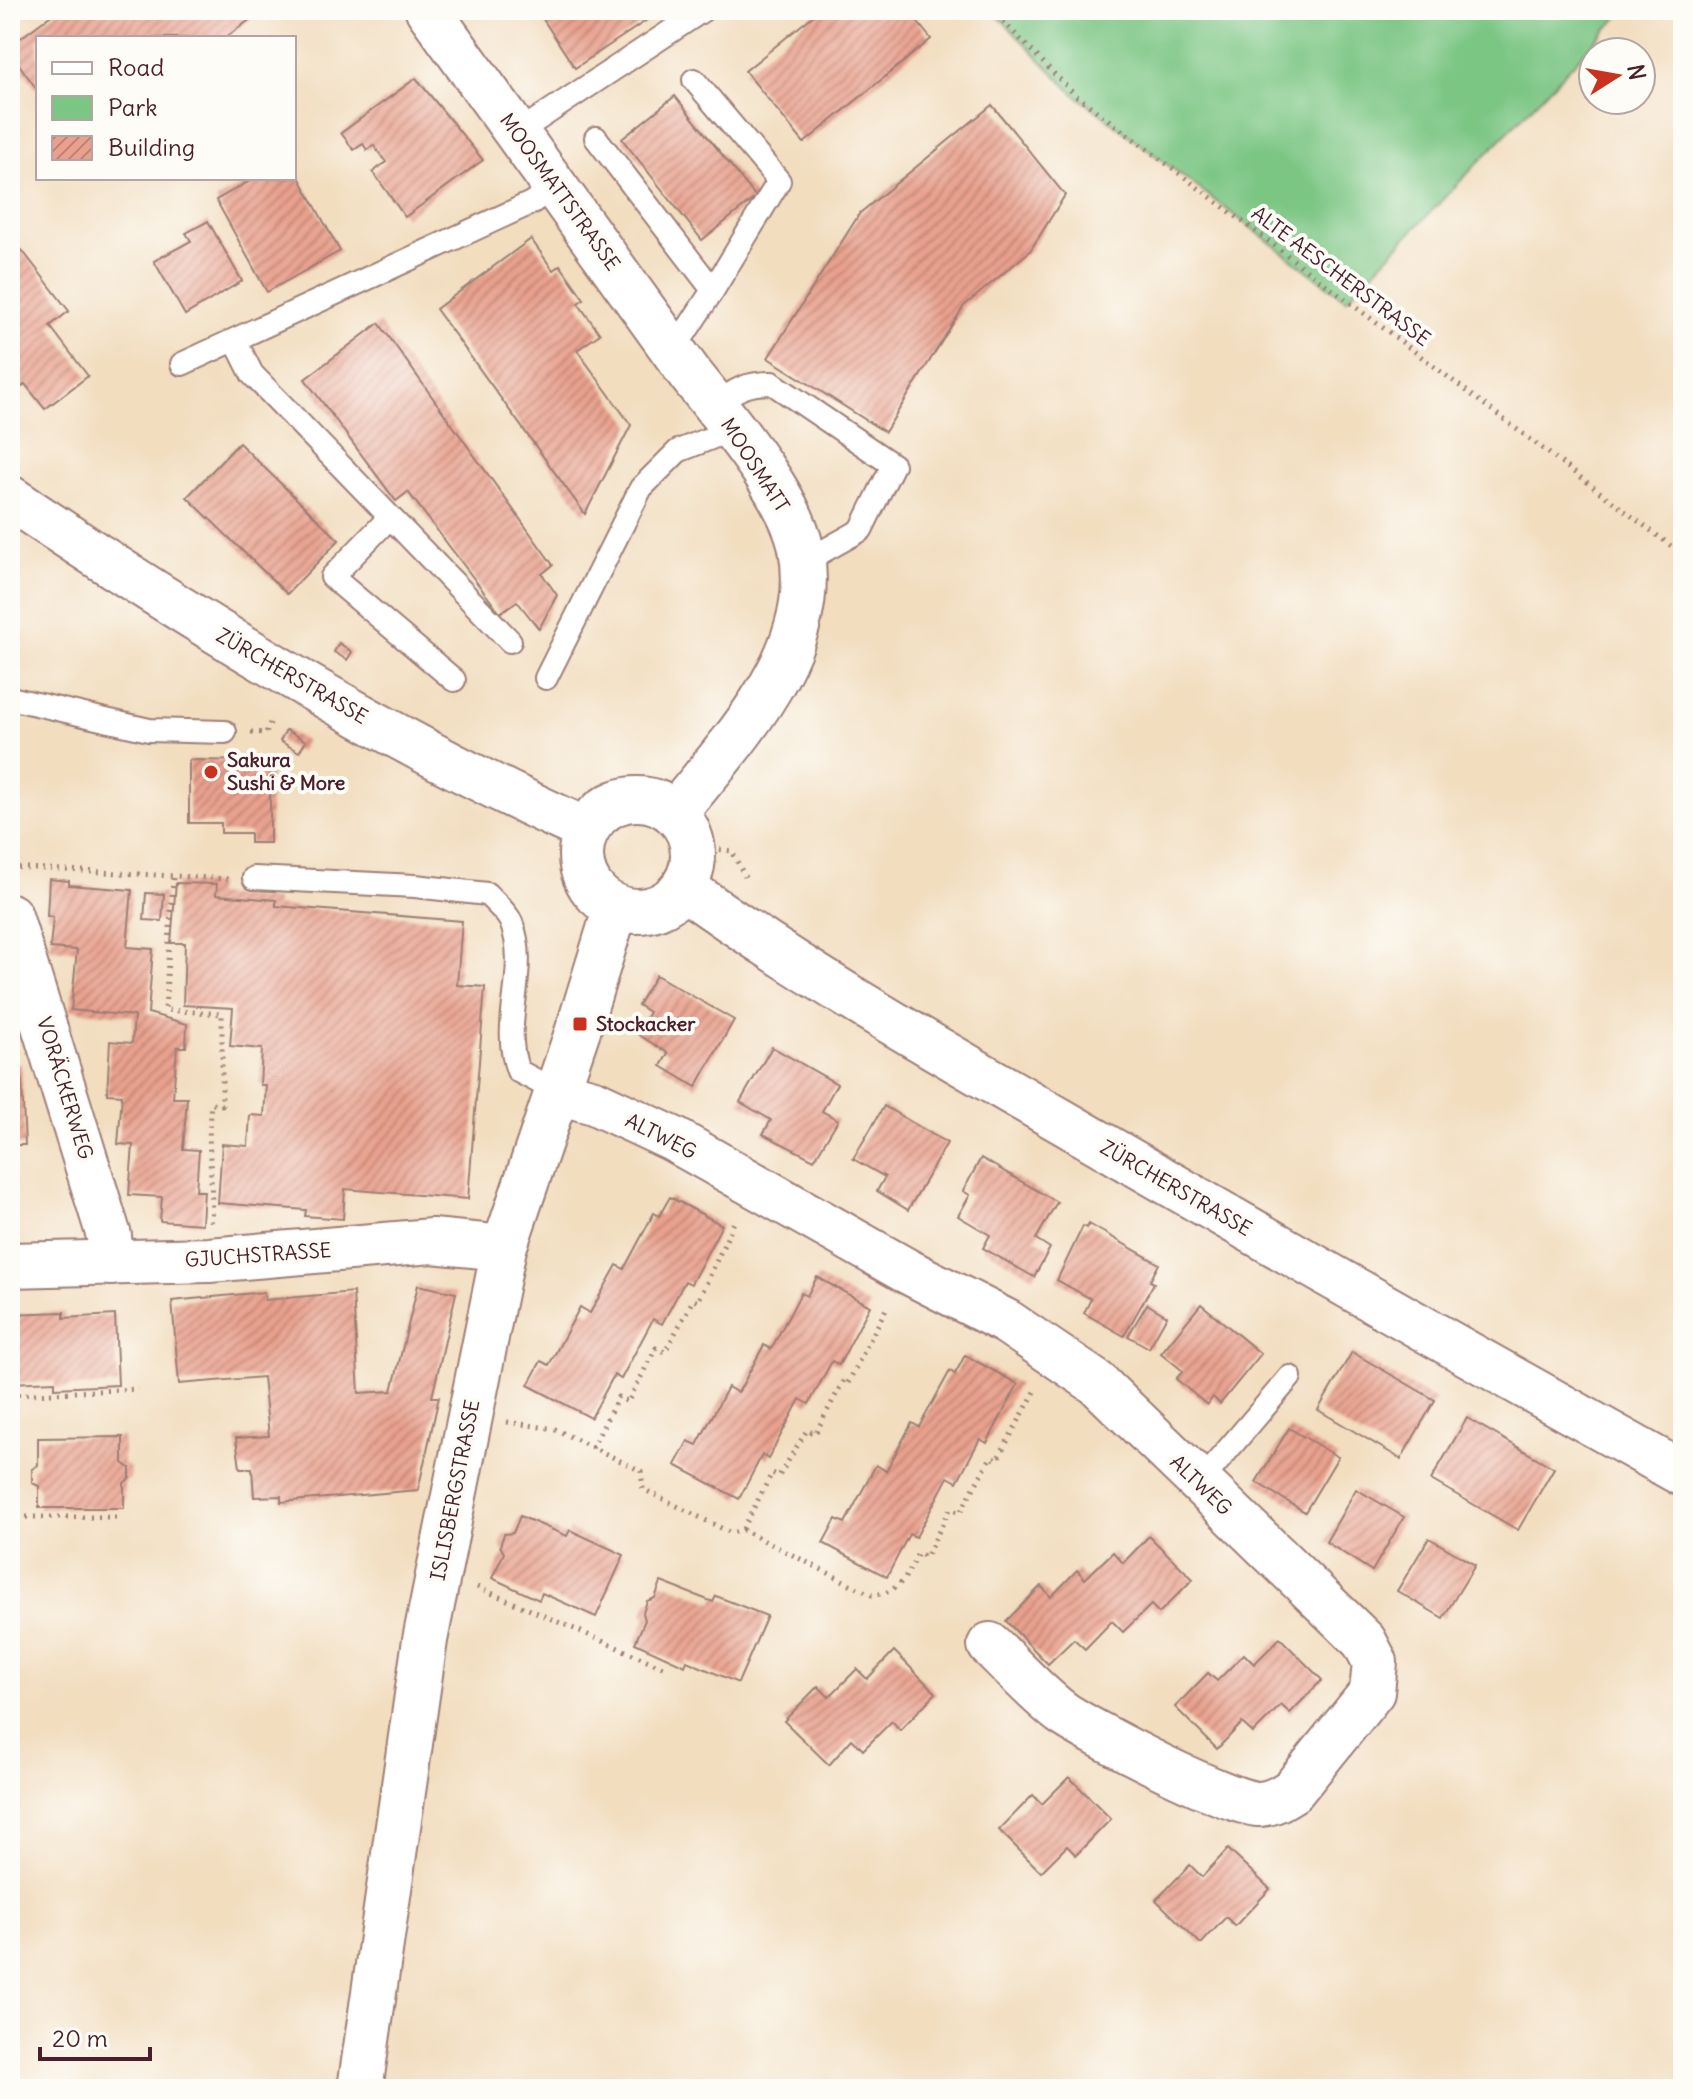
<svg xmlns="http://www.w3.org/2000/svg" width="1693" height="2099" font-family="Delius,sans-serif">
<style>
.green{fill:#7cc684;stroke:#637258;stroke-width:2}
.building{fill:url(#building-hatch)}
.lines{fill:none;stroke-linecap:round;stroke-linejoin:round}
.service-casing{stroke:#9e7e75;stroke-width:26}
.minor-casing{stroke:#9e7e75;stroke-width:48}
.tertiary-casing{stroke:#9e7e75;stroke-width:48}
.path{stroke:#9e7e75;stroke-width:5;stroke-dasharray:2 6;stroke-linecap:butt}
.service{stroke:#fff;stroke-width:22}
.minor{stroke:#fff;stroke-width:44}
.tertiary{stroke:#fff;stroke-width:44}
.poi-dot{fill:#c8321e;stroke:#fdfcf7;stroke-width:3}
.labels{text-anchor:middle;stroke-width:8;stroke-linejoin:round;paint-order:stroke}
.street-label{font-size:20px;fill:#4a1f2b;stroke:#fdfcf7}
.poi-label{font-size:20px;font-weight:bold;fill:#4a1f2b;stroke:#fdfcf7;text-anchor:start}
</style>
<defs>
<pattern id="building-hatch" width="6" height="6" patternUnits="userSpaceOnUse" patternTransform="scale(2)"><rect width="6" height="6" fill="#e9a18e"/><path d="M-1 1l2-2M0 6l6-6M5 7l2-2" fill="none" stroke="#bf8374"/></pattern>
</defs>
<rect width="100%" height="100%" fill="#fdfcf7"/>
<filter id="ink" filterUnits="userSpaceOnUse"><feTurbulence type="fractalNoise" baseFrequency=".0125" numOctaves="2"/><feDisplacementMap in="SourceGraphic" scale="16" xChannelSelector="R" yChannelSelector="G"/><feConvolveMatrix kernelMatrix="1 2 1 2 8 2 1 2 1" color-interpolation-filters="sRGB"/></filter>
<filter id="wash" filterUnits="userSpaceOnUse"><feTurbulence type="fractalNoise" baseFrequency=".006" numOctaves="4" result="noise"/><feDisplacementMap in="SourceGraphic" scale="32" xChannelSelector="R" yChannelSelector="G"/><feGaussianBlur stdDeviation="1.8" result="paint"/><feColorMatrix in="noise" values="0 0 0 0 0 0 0 0 0 0 0 0 0 0 0 0 0 1.4 0 .05"/><feComposite in="paint" operator="in"/></filter>
<g filter="url(#wash)">
<rect width="100%" height="100%" fill="#f2ddbf"/>
<polygon class="green" points="992,10 1625,10 1346,300 1073,93"/>
<g id="blocks">
<g class="building">
<polygon points="58,10 263,10 225,38 38,38 38,91 10,52 10,46"/>
<polygon points="537,10 662,10 575,68"/>
<polygon points="820,10 908,10 931,39 804,143 745,71"/>
<polygon points="416,78 483,160 405,217 373,172 386,162 373,145 367,150 363,144 354,150 341,133"/>
<polygon points="675,96 756,197 702,240 622,139"/>
<polygon points="992,105 1065,195 1030,251 964,306 885,432 768,358 860,213"/>
<polygon points="294,168 340,251 267,292 216,200 255,178 294,178"/>
<polygon points="208,221 242,281 185,315 154,261 191,241 186,233"/>
<polygon points="531,239 553,270 560,265 584,299 578,303 600,334 577,350 631,425 585,514 436,309"/>
<polygon points="22,250 69,311 50,326 88,376 45,409 25,384 17,391 10,382 10,259"/>
<polygon points="379,323 553,565 542,574 557,595 539,629 517,601 500,613 408,492 396,501 305,379"/>
<polygon points="239,443 339,540 287,594 187,497"/>
<polygon points="339,643 352,652 347,660 334,652"/>
<polygon points="286,730 306,741 299,752 280,741"/>
<polygon points="189,760 270,761 270,843 250,843 250,833 221,833 221,823 189,823"/>
<polygon points="49,879 69,881 69,885 132,890 127,947 153,949 148,1013 187,1024 186,1047 177,1047 173,1098 187,1098 183,1149 199,1150 196,1191 204,1191 202,1224 160,1221 162,1197 129,1195 133,1145 118,1144 122,1095 107,1094 110,1041 132,1043 134,1016 71,1010 77,950 50,948 53,917 47,916"/>
<polygon points="176,883 217,884 216,895 276,900 276,906 462,921 457,985 485,987 468,1199 345,1189 343,1219 305,1216 306,1210 218,1203 222,1144 248,1146 250,1115 264,1116 266,1085 260,1085 262,1049 230,1046 233,1008 183,1005 185,943 171,943"/>
<polygon points="146,893 164,894 162,921 144,920"/>
<polygon points="656,975 734,1020 696,1087 661,1066 668,1053 637,1034 649,1012 638,1005"/>
<polygon points="772,1047 837,1084 822,1111 838,1120 814,1160 763,1134 771,1120 740,1102"/>
<polygon points="21,1064 25,1145 10,1145 10,1065"/>
<polygon points="884,1106 947,1143 908,1210 877,1191 885,1177 853,1159"/>
<polygon points="981,1158 1057,1202 1036,1239 1050,1248 1034,1277 983,1248 990,1235 958,1216 970,1195 963,1191"/>
<polygon points="670,1197 722,1225 691,1284 685,1281 662,1324 653,1319 621,1379 614,1375 591,1418 528,1385 541,1361 549,1365 580,1307 590,1313 617,1265 624,1269 654,1213 659,1216"/>
<polygon points="1089,1224 1159,1264 1150,1281 1154,1283 1124,1336 1084,1313 1091,1299 1057,1280 1083,1226 1087,1228"/>
<polygon points="817,1277 870,1306 839,1365 832,1361 809,1404 800,1399 768,1459 762,1455 739,1499 675,1465 688,1441 697,1445 728,1387 738,1393 764,1345 771,1349 801,1293 807,1296"/>
<polygon points="418,1285 456,1293 432,1397 439,1397 418,1490 281,1502 281,1496 254,1497 252,1468 240,1468 236,1438 269,1436 263,1377 179,1384 172,1301 264,1292 265,1300 353,1292 359,1393 392,1391"/>
<polygon points="1147,1304 1167,1316 1149,1348 1128,1336"/>
<polygon points="1201,1304 1261,1354 1220,1404 1213,1397 1207,1405 1176,1379 1183,1371 1161,1353"/>
<polygon points="64,1312 64,1318 115,1315 118,1385 55,1388 55,1381 10,1383 10,1314"/>
<polygon points="1352,1352 1435,1400 1401,1459 1318,1410"/>
<polygon points="965,1355 1018,1384 987,1443 980,1439 957,1482 948,1477 916,1537 909,1534 887,1577 823,1543 836,1519 845,1523 876,1465 886,1471 912,1423 919,1427 950,1371 955,1374"/>
<polygon points="1467,1418 1554,1468 1518,1530 1431,1480"/>
<polygon points="1289,1428 1338,1457 1305,1512 1256,1482"/>
<polygon points="123,1437 123,1463 130,1468 130,1478 124,1483 124,1508 39,1508 39,1486 32,1483 32,1469 38,1465 38,1438"/>
<polygon points="1356,1489 1404,1517 1372,1571 1326,1542"/>
<polygon points="520,1516 567,1536 570,1530 624,1555 596,1617 542,1593 539,1600 492,1578 504,1553 500,1546 504,1534 513,1533"/>
<polygon points="1149,1536 1193,1579 1159,1613 1151,1605 1123,1632 1112,1621 1085,1649 1074,1639 1048,1664 1006,1621 1041,1586 1051,1597 1077,1570 1085,1579 1113,1552 1123,1563"/>
<polygon points="1429,1538 1475,1565 1443,1618 1397,1591"/>
<polygon points="661,1582 713,1602 716,1596 767,1616 738,1683 687,1661 685,1666 635,1643 645,1620 643,1613 647,1601 655,1598"/>
<polygon points="1280,1638 1322,1680 1290,1713 1281,1705 1253,1733 1242,1723 1217,1749 1175,1707 1208,1673 1217,1681 1244,1654 1254,1664"/>
<polygon points="894,1651 936,1693 900,1730 892,1721 863,1750 852,1739 829,1765 784,1721 818,1686 829,1697 857,1669 867,1679"/>
<polygon points="1069,1777 1111,1819 1076,1855 1067,1846 1041,1872 999,1830 1033,1795 1042,1804"/>
<polygon points="1228,1849 1270,1889 1235,1926 1226,1917 1201,1944 1156,1900 1190,1865 1202,1877"/>
</g>
</g>
</g>
<g filter="url(#ink)">
<use href="#blocks" fill-opacity="0" stroke="#9e7e75" stroke-width="2"/>
<g class="lines">
<defs>
<g id="service">
<polyline points="694,80 779,181 713,290"/>
<polyline points="517,133 703,10"/>
<polyline points="596,138 713,290 683,336 669,344"/>
<polyline points="235,340 252,374 510,641"/>
<polyline points="182,364 531,203 556,186"/>
<path d="M716,406C734,389 747,383 772,383L893,465L861,530L802,563"/>
<polyline points="390,517 332,577 454,680"/>
<polyline points="546,678 641,488 678,451 734,429"/>
<polyline points="10,698 149,730 225,732"/>
<path d="M254,878L415,886L487,894C494,902 507,912 511,922C531,971 499,1022 518,1071L558,1092"/>
<polyline points="1195,1480 1213,1467 1290,1377"/>
</g>
<g id="minor">
<path d="M428,10L690,374C724,417 791,495 801,548C821,652 734,739 675,813"/>
<polyline points="10,916 109,1236 111,1263"/>
<path d="M558,1092L594,1102L673,1139L905,1270L1007,1322L1097,1383L1364,1641L1375,1662L1372,1692L1293,1790C1282,1797 1273,1803 1260,1804C1232,1806 1087,1731 1061,1712C1035,1692 1013,1667 990,1645"/>
<polyline points="10,1265 209,1260 432,1241 504,1248"/>
</g>
<g id="tertiary">
<path d="M10,498C195,622 384,739 586,830"/>
<circle cx="637" cy="855" r="56"/>
<path d="M683,887C812,980 951,1057 1089,1137C1286,1251 1484,1364 1683,1474"/>
<polyline points="360,2089 425,1640 504,1248 580,1024 616,907"/>
</g>
</defs>
<use href="#service" class="service-casing"/>
<use href="#minor" class="minor-casing"/>
<use href="#tertiary" class="tertiary-casing"/>
<g class="path">
<polyline points="992,10 1073,93 1683,555"/>
<polyline points="251,732 266,733 272,718"/>
<polyline points="696,847 732,851 745,877"/>
<polyline points="10,867 229,879"/>
<path d="M173,878L165,1010L222,1014V1105L211,1104C206,1145 214,1182 211,1222"/>
<polyline points="10,1395 138,1389"/>
<path d="M507,1422L555,1429L641,1471L643,1489L731,1533L743,1530L872,1595C900,1593 907,1576 918,1553L926,1557L950,1509L960,1513L991,1457L997,1460L1037,1388"/>
<polyline points="592,1448 618,1397 628,1402 656,1348 665,1352 693,1300 698,1302 735,1220"/>
<polyline points="10,1517 116,1517"/>
<polyline points="743,1529 772,1473 779,1476 807,1430 815,1434 844,1380 848,1383 887,1307"/>
<polyline points="477,1587 665,1668"/>
</g>
<use href="#service" class="service"/>
<use href="#minor" class="minor"/>
<use href="#tertiary" class="tertiary"/>
</g>
</g>
<g class="poi-dot">
<circle cx="211" cy="772" r="8"/>
<rect x="572" y="1016" width="16" height="16" rx="4"/>
</g>
<g class="labels">
<g class="street-label">
<text transform="translate(560 192) rotate(54)" y="7">MOOSMATTSTRASSE</text>
<text transform="translate(1341 276) rotate(37)" y="7">ALTE AESCHERSTRASSE</text>
<text transform="translate(755 465) rotate(57)" y="7">MOOSMATT</text>
<text transform="translate(292 676) rotate(30)" y="7">ZÜRCHERSTRASSE</text>
<text transform="translate(65 1088) rotate(73)" y="7">VORÄCKERWEG</text>
<text transform="translate(661 1136) rotate(27)" y="7">ALTWEG</text>
<text transform="translate(1176 1188) rotate(30)" y="7">ZÜRCHERSTRASSE</text>
<text transform="translate(258 1255) rotate(-4)" y="7">GJUCHSTRASSE</text>
<text transform="translate(1201 1485) rotate(44)" y="7">ALTWEG</text>
<text transform="translate(455 1490) rotate(-79)" y="7">ISLISBERGSTRASSE</text>
</g>
<g class="poi-label">
<text x="227" y="767">Sakura<tspan x="227" dy="23">Sushi &amp; More</tspan></text>
<text x="596" y="1031">Stockacker</text>
</g>
</g>
<rect width="1693" height="2099" fill="none" stroke="#fdfcf7" stroke-width="40"/>
<rect x="36" y="36" width="260" height="144" fill="#fdfcf7" stroke="#b5a4a5" stroke-width="2"/>
<rect x="52" y="62" width="40" height="12" fill="#ffffff" stroke="#b5a4a5" stroke-width="2"/>
<text x="108" y="76" font-size="24" fill="#4a1f2b">Road</text>
<rect x="52" y="96" width="40" height="24" fill="#7cc684" stroke="#b5a4a5" stroke-width="2"/>
<text x="108" y="116" font-size="24" fill="#4a1f2b">Park</text>
<rect x="52" y="136" width="40" height="24" fill="url(#building-hatch)" stroke="#b5a4a5" stroke-width="2"/>
<text x="108" y="156" font-size="24" fill="#4a1f2b">Building</text>
<g transform="translate(1617 76) rotate(79)"><circle r="38" fill="#fdfcf7" stroke="#b5a4a5" stroke-width="2"/>
<path d="M0-6L14 30L0 20L-14 30Z" fill="#c8321e"/>
<text y="-12" font-size="22" font-weight="bold" text-anchor="middle" fill="#4a1f2b">N</text>
</g>
<path d="M40 2047v12h110v-12" fill="none" stroke="#4a1f2b" stroke-width="4"/>
<text x="52" y="2047" font-size="24" fill="#4a1f2b" stroke="#fdfcf7" stroke-width="6" paint-order="stroke">20 m</text>
</svg>
